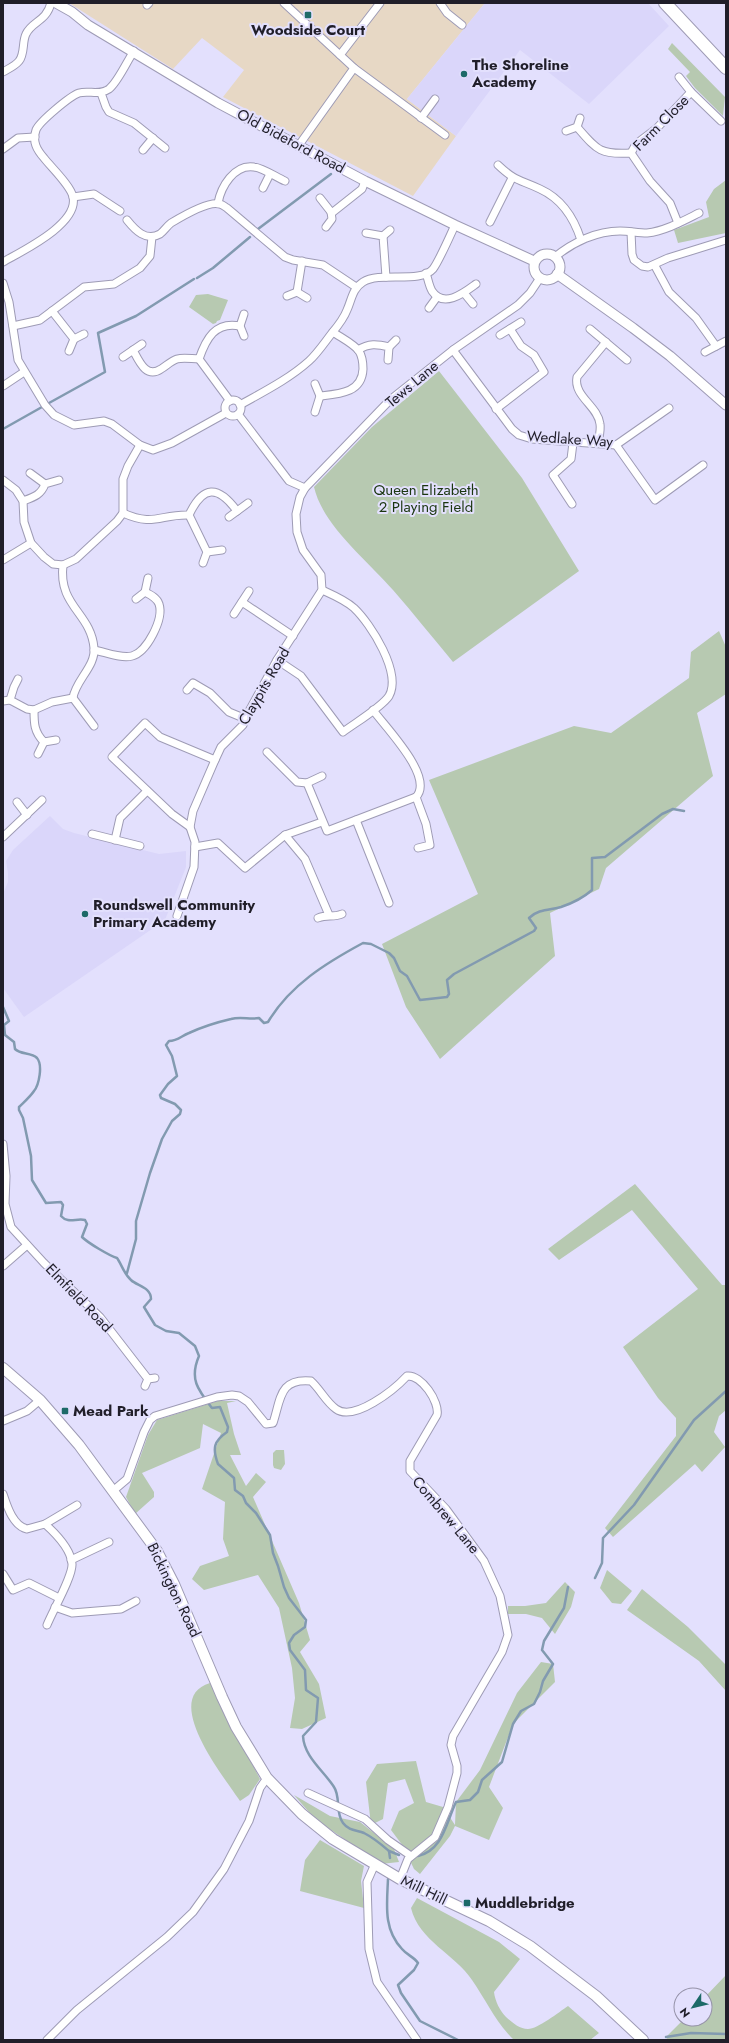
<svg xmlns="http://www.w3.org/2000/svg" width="729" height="2043" font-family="Jost,sans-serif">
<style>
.commercial{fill:#e7d8c5}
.built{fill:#dad6fa}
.green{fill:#b7c9b1}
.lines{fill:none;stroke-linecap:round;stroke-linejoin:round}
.stream{stroke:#829ab0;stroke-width:2.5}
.minor-casing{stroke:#9e9bb5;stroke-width:9}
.tertiary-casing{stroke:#9e9bb5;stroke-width:11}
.secondary-casing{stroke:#9e9bb5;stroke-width:12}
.trunk-casing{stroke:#9e9bb5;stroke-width:14}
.minor{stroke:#fff;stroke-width:7}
.tertiary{stroke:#fff;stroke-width:9}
.secondary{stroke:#fff;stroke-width:10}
.trunk{stroke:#fff;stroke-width:12}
.poi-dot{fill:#1d6a68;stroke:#e3e0fd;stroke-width:1.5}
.labels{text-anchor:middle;stroke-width:4;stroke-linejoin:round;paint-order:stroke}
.poi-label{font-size:15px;font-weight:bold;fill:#201e29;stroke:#e3e0fd;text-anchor:start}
.street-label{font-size:15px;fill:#201e29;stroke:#e3e0fd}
.park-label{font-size:15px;fill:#1a360f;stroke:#e3e0fd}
</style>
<rect width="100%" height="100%" fill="#e3e0fd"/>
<polygon class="commercial" points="69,3 485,3 407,99 456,136 413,196 223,97 244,70 202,38 173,69"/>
<g class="built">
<polygon points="485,3 648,3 669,26 589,104 520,50 456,136 407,99"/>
<polygon points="50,816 63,829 74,833 159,854 186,851 186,867 165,920 24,1017 3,988 3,894 8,882 8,873 6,861 13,850"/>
</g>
<g class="green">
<polygon points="672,43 725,97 723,116 695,88 686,76 690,72 668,49"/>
<polygon points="726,180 726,233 678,243 674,230 709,217 706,202 714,189"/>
<polygon points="208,294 228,300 220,320 217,321 216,323 213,324 189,307 196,295"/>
<path d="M439,371L522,478L579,571L453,662C433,638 413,613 393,590C367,560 323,526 314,487L372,427Z"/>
<polygon points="719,631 726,647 726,694 697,713 713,776 606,868 599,889 550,913 555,956 440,1059 406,1007 382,944 478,894 429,780 574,726 611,733 689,678 691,652"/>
<polygon points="635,1184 722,1285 726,1285 726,1410 719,1416 714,1432 725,1447 702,1472 695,1464 613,1537 605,1528 676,1436 676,1418 658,1398 623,1347 698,1289 632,1210 559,1260 548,1249"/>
<polygon points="218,1401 236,1401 227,1403 234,1434 241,1455 230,1455 246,1486 256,1473 266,1482 253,1497 299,1603 310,1640 300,1652 319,1684 326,1718 302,1729 290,1728 295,1698 292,1668 279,1608 258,1575 204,1590 192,1579 200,1566 229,1556 223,1539 225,1502 202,1489 221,1433 203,1424 200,1448 142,1473 154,1492 154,1497 135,1514 126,1497 148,1435 157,1420"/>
<polygon points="276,1450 284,1450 285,1464 281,1470 274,1468 273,1465 273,1453"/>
<polygon points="607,1570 632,1591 621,1604 612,1603 600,1588"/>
<polygon points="565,1582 575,1592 571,1607 555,1634 542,1618 526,1614 508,1614 508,1606 525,1606 546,1603"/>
<polygon points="642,1589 688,1627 726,1665 726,1691 699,1661 627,1610"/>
<polygon points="541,1662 553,1664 555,1682 513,1724 489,1787 503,1808 489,1840 455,1826 450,1836 420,1874 414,1869 403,1846 391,1830 399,1811 414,1803 405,1779 388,1783 383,1819 371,1825 366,1782 377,1764 416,1761 426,1802 443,1807 455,1825 456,1802 480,1770 517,1693"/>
<path d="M210,1683L260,1779L249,1795L240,1801C224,1777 160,1698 210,1683Z"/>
<polygon points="294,1795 330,1816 360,1822 394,1849 399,1862 381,1864 315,1819"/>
<polygon points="320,1840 364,1866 361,1881 364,1908 300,1891 305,1860"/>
<path d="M417,1898L499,1942L520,1959L494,1992C495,2001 500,2011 506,2017C512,2022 519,2029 528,2029C538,2029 559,2012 568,2006L599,2033L590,2040H514C496,2023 486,2000 472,1980C455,1954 419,1941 411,1908Z"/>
<polygon points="726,1975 726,2040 668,2040 666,2037 684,2019 705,2019 705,1997"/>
</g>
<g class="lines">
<g class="stream">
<polyline points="258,229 331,174"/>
<polyline points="197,278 213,268 250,237"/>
<polyline points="49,403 105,372 98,333 136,316 194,279"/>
<polyline points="3,429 42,407"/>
<path d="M3,1007L9,1021L4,1025L5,1035L14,1042L15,1049C21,1055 31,1052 37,1058C43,1065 39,1085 34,1091C30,1097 24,1102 19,1107V1110L23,1118L31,1156L32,1180L46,1203L61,1202L63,1205L61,1216C68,1224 76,1218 85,1220L87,1224L82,1237C88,1243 110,1256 117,1258C122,1265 124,1274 131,1280C137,1286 151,1287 151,1299L144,1307L155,1325L166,1331L179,1333L195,1346L199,1356C189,1379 198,1390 212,1408L220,1407L228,1427L227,1432C214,1441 212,1448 218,1464L234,1478L235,1490L243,1496L246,1503L256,1513L270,1535L273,1553L278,1566L284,1587L289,1598L306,1620L305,1627L294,1635L289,1643L290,1650L305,1670L306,1690L318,1698L316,1722L303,1736C304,1757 324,1771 334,1787C341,1797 335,1813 343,1823C349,1831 357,1830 364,1833C374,1838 382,1845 389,1851L390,1858"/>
<path d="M127,1273L136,1239V1221L150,1173L162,1139L172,1121L180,1114L181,1110L175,1104L161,1098L160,1095L168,1084L177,1076L172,1056L166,1045L169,1041C178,1041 181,1036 189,1033C202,1027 218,1022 231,1019C241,1016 250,1020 259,1018L264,1023L268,1022C290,985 326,963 363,943L371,944L389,953L394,958L400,971L407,976L420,1000L447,997L449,994L447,980L454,974L534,931L536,928L529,918C538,909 550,910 561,907C573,903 583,898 592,890V858L605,857L662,814L673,809L684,811"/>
<polyline points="595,1578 602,1563 603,1538 634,1505 694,1420 726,1391"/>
<polyline points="389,1851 399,1855"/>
<path d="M418,1856C443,1850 446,1823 456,1802L470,1800L478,1792L482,1780L502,1762L513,1724L521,1711L534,1704L540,1692L543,1681L553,1664L542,1650L544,1641L564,1608L568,1587"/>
<path d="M388,1879C387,1904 383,1929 402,1949C407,1955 414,1957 418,1963L414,1970L398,1985L401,1993L420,2021L458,2040"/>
<polyline points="666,2037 691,2033 726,2034"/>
</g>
<defs>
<g id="minor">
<polyline points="284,3 354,68 445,135"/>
<polyline points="440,3 447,13 462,25"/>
<polyline points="147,5 149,3"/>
<polyline points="340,55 380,3"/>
<path d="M3,72C8,69 15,66 19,61C25,54 22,42 26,34C32,21 46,22 51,3"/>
<polyline points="679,77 691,92 721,121"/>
<polyline points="101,93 106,107 109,112 134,123 165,148"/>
<polyline points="421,118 435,99"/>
<path d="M577,127C597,150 600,155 631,153L650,181L670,203L678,223"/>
<polyline points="566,131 577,127 580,118"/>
<polyline points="299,145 354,68"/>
<polyline points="3,149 18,138 35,137"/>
<polyline points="143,150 153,138"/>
<polyline points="631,153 636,144 657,128 691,92"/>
<path d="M498,165C516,182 519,179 540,189C562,199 574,218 581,240"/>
<polyline points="263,188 270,174"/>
<polyline points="73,197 94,194 120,211"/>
<polyline points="320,198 331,212 333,212 362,189 365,181"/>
<path d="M218,203C221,187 234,164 254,167C263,168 276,177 285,181"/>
<path d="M127,220C135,230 146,242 160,234C164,231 167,226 171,223C181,217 208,201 219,204C222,204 225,207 227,208L285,257L293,260L323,265L356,287"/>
<polyline points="490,222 512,178"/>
<polyline points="326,227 332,219 331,212"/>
<polyline points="631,232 632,254 634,260 642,266 648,267 668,258 726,240"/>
<polyline points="366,233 383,236 386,277"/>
<polyline points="383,236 390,230"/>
<path d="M555,257C573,242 597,231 620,231C629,231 638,233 647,233C665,231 683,221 699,213"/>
<path d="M3,262C22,251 79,224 73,197C71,186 51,167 44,158C37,150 32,142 36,130C39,122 70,96 79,93C89,90 99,96 109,89C118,82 127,61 134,51"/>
<polyline points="655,266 669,292 696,318 716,346"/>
<path d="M426,273C428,279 429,286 432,291C444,309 465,292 476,284"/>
<polyline points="3,283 9,302 18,360 45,405 54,415 74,425 104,421 112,424 140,445 153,450 172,443 226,413"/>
<polyline points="297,292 307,298"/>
<polyline points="464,293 473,304"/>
<polyline points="287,296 297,292 302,261"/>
<polyline points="429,308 437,297"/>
<polyline points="52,311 74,339 69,351"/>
<polyline points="13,326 40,320 84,287 114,284 140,268 150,256 152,237"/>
<polyline points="240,326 244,336"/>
<polyline points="590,329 627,360"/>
<polyline points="500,335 521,322"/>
<polyline points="74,339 84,334"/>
<polyline points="389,347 396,340"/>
<path d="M133,350C139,361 146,379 161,369C166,366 171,361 177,359C184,357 192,359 199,359C206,339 215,321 240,326L244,314"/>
<path d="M358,350C369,343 377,344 389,347L388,360"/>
<polyline points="453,350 512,429 519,435 532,439 616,445 669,408"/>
<polyline points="705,352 726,341"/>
<polyline points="123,357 142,344"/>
<polyline points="199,359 230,401"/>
<path d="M315,384L320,396C339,394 362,393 363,369C363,364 362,356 359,351C354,344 340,337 333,332"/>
<polyline points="3,386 24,372"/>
<circle cx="233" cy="408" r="8"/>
<path d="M240,405C263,392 289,379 309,361C317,354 325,342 332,333C337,327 344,318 347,310C352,299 352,289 363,282C381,271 420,284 433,269C439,261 450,236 455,225"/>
<polyline points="496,409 544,372 534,355 521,346 510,329"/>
<polyline points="315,412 320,396"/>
<polyline points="238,414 289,481 305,488"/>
<path d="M598,443C599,437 601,430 600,424C598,406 573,396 577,377L606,342"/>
<polyline points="616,445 655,500 703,465"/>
<polyline points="30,473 45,484"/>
<polyline points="3,480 16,490 23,501 24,522 31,543 44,557 53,564 63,565 76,559 117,521 123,513 123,479 128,466 140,445"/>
<path d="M23,501C34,497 41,495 45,484L59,480"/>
<polyline points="572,504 553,475 571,459 573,443"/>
<path d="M123,513C154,527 160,514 189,515C203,485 218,485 237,511"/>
<polyline points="189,515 207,552 203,563"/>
<polyline points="229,517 248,503"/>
<polyline points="207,552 222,550"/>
<polyline points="3,560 31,543"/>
<path d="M63,565C58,606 91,613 94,648C96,666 75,681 73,698L94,726"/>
<polyline points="145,592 148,578"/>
<polyline points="242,602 293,636"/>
<polyline points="234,614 249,591"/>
<path d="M94,650C105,652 121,659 132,656C147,652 164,619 159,604C157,598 151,595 145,592L136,599"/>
<path d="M277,660L301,676L343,732C355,723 382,707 389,696C402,673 371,624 354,608C345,600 333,595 322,590"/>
<polyline points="187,690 193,683 210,693 229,712 246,719"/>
<polyline points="10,700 14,687 18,679"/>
<polyline points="3,701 10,700 27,709 34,710 52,702 73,698"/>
<path d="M34,710C34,723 34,732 44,742L38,754"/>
<polyline points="44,742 56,740"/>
<polyline points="267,752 297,782 307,783 322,776"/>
<path d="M307,783L327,831L416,797C435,777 385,727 373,710"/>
<polyline points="416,797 426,824 430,845 418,848"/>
<polyline points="17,802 27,815"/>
<polyline points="356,820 389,903"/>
<polyline points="190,827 172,814 112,757 145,723 160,737 215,760"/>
<polyline points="92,834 140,846"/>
<polyline points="285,835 305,859 329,915"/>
<polyline points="3,837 42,800"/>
<polyline points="115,840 120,818 147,791"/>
<polyline points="195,847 218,843 245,868 285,835 322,822"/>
<polyline points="177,916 194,867 195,842 190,827 193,811 215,760 221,747 243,725 248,713 277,660 322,590 321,575 303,550 297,532 296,514 300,497 305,488 390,400 453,350 518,305 530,293 540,278"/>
<path d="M318,918C327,914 333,918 342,914"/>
<polyline points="3,1144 6,1176 5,1204 11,1227 44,1263 100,1317 148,1379"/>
<polyline points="3,1266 27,1245"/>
<polyline points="145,1386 148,1379 155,1378"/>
<polyline points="3,1421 27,1411 40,1400"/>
<path d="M114,1490L127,1479L144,1432L150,1420L155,1416L217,1397L232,1395L239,1396L248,1402L266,1424L273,1423C281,1399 279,1378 311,1381C320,1389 326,1402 336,1409C354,1422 394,1390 407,1376C421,1374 440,1402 437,1415L410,1461V1471L446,1509L484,1561L500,1596L508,1635L502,1652L453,1736L451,1745L457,1766V1773L448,1807L435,1837L408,1859L400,1879"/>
<path d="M3,1494C7,1506 13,1526 27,1529L45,1524C55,1533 71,1549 72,1564C73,1576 52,1612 47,1625"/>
<polyline points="45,1524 77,1505"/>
<polyline points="71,1560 109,1542"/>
<polyline points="3,1574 13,1590 29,1583 59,1598"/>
<polyline points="55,1607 72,1613 121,1609 136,1601"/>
<polyline points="308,1793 365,1819 388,1840 411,1856"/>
<polyline points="375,1864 367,1882 369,1949 377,1982 417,2040"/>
<polyline points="47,2040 77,2010 167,1937 193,1912 224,1869 249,1821 260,1788 267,1778"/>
</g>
<g id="tertiary">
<polyline points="56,3 72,12 88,25 218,103 365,181 455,225 534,261"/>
<circle cx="547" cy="267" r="13"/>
<polyline points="557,274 633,328 670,356 726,405"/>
</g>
<polyline id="secondary" points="3,1368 40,1400 79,1445 157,1551 174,1584 222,1697 236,1727 267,1778 302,1814 333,1839 400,1879 489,1921 530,1946 596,1996 643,2040"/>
<polyline id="trunk" points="665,3 726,68"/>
</defs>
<use href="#minor" class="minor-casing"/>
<use href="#tertiary" class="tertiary-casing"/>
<use href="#secondary" class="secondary-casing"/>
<use href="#trunk" class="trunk-casing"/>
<use href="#minor" class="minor"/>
<use href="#tertiary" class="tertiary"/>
<use href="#secondary" class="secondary"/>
<use href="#trunk" class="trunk"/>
</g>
<g class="poi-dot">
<rect x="304" y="11" width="8" height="8" rx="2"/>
<circle cx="464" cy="74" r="4"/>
<circle cx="85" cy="914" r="4"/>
<rect x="61" y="1407" width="8" height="8" rx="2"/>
<rect x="463" y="1899" width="8" height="8" rx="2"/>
</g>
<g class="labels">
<g class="poi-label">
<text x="308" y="35" text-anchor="middle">Woodside Court</text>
<text x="472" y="70">The Shoreline<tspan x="472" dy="17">Academy</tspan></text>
<text x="93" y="910">Roundswell Community<tspan x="93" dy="17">Primary Academy</tspan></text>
<text x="73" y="1416">Mead Park</text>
<text x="475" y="1908">Muddlebridge</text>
</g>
<g class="street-label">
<text transform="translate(661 123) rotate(-45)" y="5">Farm Close</text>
<text transform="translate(291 141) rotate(28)" y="5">Old Bideford Road</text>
<text transform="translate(412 384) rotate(-40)" y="5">Tews Lane</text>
<text transform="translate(570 439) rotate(4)" y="5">Wedlake Way</text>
<text transform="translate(264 686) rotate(-60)" y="5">Claypits Road</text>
<text transform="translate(79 1298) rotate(46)" y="5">Elmfield Road</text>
<text transform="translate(446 1515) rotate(50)" y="5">Combrew Lane</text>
<text transform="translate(174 1590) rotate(64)" y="5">Bickington Road</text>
<text transform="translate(424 1890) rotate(26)" y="5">Mill Hill</text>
</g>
<g class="park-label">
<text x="426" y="495">Queen Elizabeth<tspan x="426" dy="17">2 Playing Field</tspan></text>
</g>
</g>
<rect width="729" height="2043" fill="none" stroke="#201e29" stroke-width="8"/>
<g transform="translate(693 2007) rotate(235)"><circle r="19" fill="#e3e0fd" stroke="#9592a8"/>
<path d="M0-3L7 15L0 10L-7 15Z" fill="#1d6a68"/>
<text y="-6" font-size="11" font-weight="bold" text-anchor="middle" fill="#201e29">N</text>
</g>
</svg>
